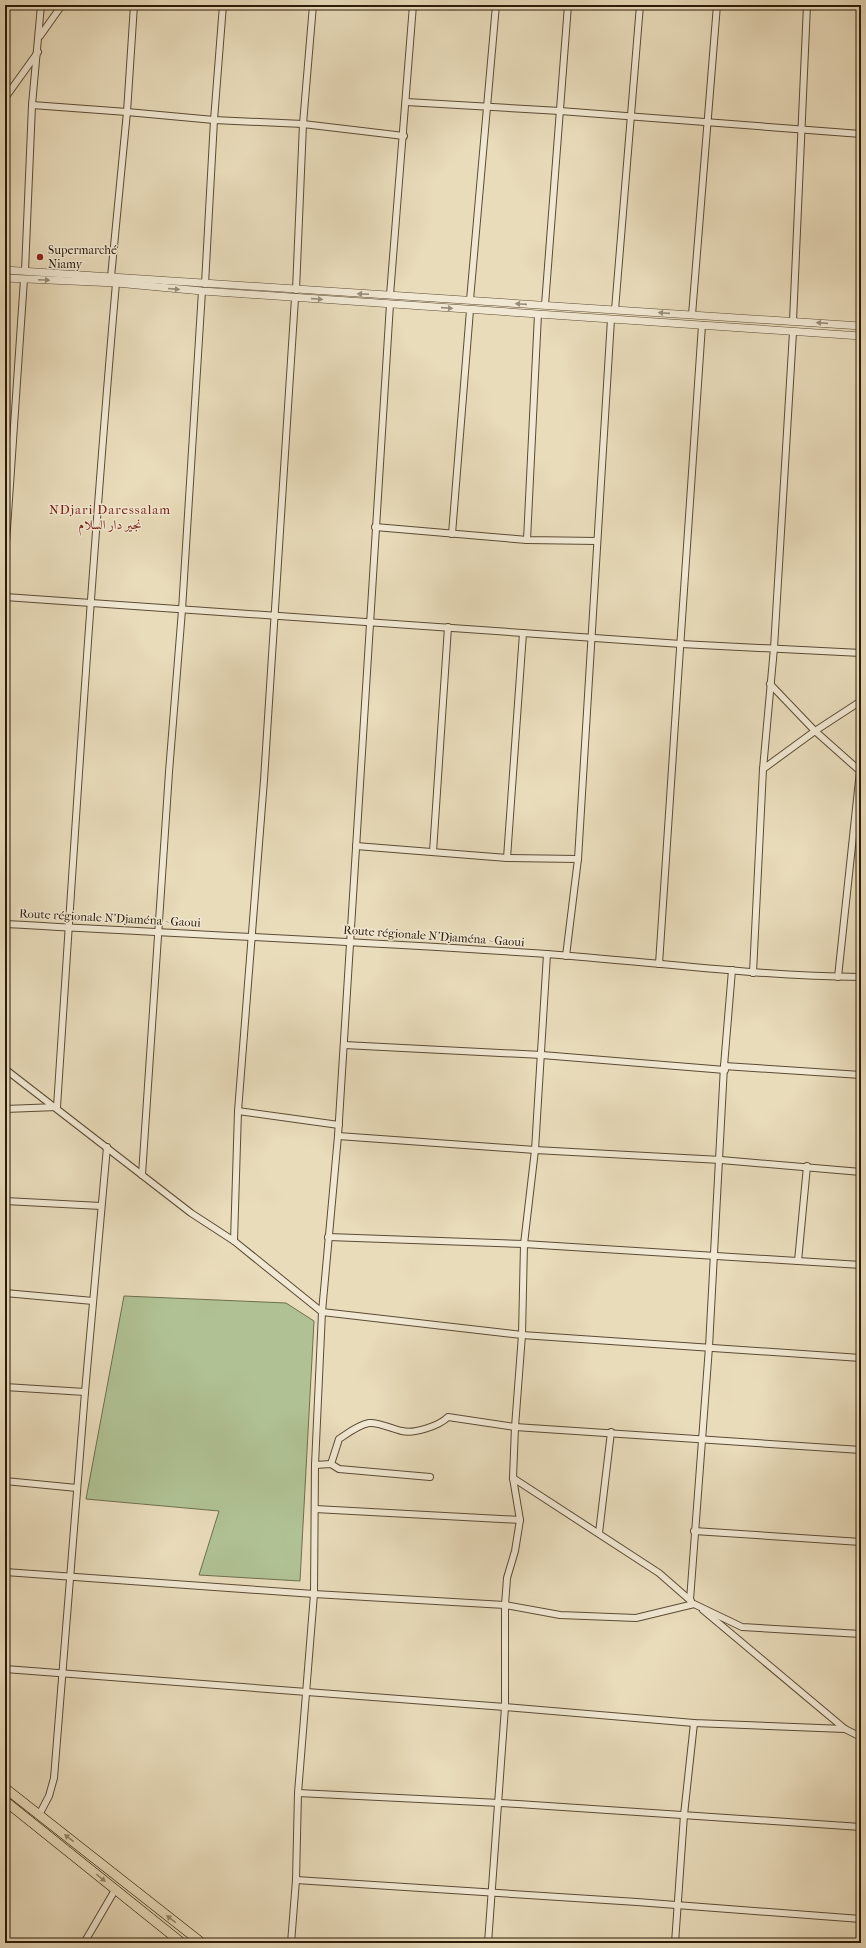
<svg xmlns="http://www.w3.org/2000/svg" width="866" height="1948" font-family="'IM FELL French Canon',Amiri,serif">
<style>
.green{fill:#b0c294;stroke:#6e6e4e}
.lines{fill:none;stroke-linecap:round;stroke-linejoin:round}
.minor-casing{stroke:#5b4b35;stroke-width:8}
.tertiary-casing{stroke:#5b4b35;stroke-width:8}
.primary-casing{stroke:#2c1b08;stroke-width:10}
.minor{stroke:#f1e8d3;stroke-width:6}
.tertiary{stroke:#f1e8d3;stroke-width:7}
.primary{stroke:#e9dcbb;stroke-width:9}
.oneway{fill:#988c78}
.oneway2{fill:#94856a}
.poi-dot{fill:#8f2418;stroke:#f1e8d3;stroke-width:1.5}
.labels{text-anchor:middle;stroke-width:3;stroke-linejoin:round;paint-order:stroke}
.poi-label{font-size:12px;fill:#2c1b08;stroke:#f1e8d3;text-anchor:start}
.street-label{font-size:12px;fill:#2c1b08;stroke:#f1e8d3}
.neighbourhood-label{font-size:13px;letter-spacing:1px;fill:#7a1f14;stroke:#f1e8d3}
</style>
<rect width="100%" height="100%" fill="#e9dcbb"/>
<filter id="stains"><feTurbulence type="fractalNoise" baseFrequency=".005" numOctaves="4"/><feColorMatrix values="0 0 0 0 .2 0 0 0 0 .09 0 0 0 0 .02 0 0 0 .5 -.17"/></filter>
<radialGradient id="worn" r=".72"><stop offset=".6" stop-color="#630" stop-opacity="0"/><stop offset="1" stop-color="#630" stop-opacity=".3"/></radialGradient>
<polygon class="green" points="124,1296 286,1303 314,1321 300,1581 199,1575 219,1511 86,1499"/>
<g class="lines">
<defs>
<g id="minor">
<polyline points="40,36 62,5"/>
<polyline points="5,98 38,52"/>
<polyline points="406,102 560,111 861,134"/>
<polyline points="32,105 127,112 214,120 303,124 404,136"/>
<polyline points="25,271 32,105 41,5"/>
<polyline points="111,277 127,112 134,5"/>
<polyline points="205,284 214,120 223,5"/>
<polyline points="296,290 303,124 313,5"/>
<polyline points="390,295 413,5"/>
<polyline points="470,300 496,5"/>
<polyline points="545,305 568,5"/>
<polyline points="615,310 640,5"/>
<polyline points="692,315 717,5"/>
<polyline points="793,321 807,5"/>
<polyline points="375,527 527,540 597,541"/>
<polyline points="452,534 470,310"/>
<polyline points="527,540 538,314"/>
<polyline points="5,558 24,279"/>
<polyline points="5,597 681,644 861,653"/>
<polyline points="770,684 815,731 860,771"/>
<polyline points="763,769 815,731 861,701"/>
<polyline points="356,846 507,858 578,859 566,956"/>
<polyline points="433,852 448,627"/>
<polyline points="507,858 523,633"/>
<polyline points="578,859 611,319"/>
<path d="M5,924C186,934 367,942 547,954C652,962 756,976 861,977"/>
<path d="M659,964C674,751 686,538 702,325"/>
<polyline points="753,973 763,769 774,648 793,332"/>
<polyline points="838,977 860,771 861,745"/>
<polyline points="344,1045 542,1055 725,1070"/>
<polyline points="724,1066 861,1075"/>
<polyline points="5,1069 191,1213 234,1241 322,1312 522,1335 861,1358"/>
<path d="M5,1109L57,1107C75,833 92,558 116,283"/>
<polyline points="238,1111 339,1125"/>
<polyline points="338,1136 535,1150 721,1160 861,1172"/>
<polyline points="142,1175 169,772 182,610 202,291"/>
<polyline points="5,1201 101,1206"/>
<polyline points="328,1237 524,1244 861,1265"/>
<polyline points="234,1241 238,1111 264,780 295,298"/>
<polyline points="798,1261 807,1166"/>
<polyline points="5,1293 93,1301"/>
<polyline points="5,1387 85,1392"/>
<path d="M331,1464L339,1439C348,1433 358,1425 369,1423C379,1422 392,1429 402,1431C414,1434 439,1426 448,1417L515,1427L861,1450"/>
<polyline points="315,1465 331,1464 339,1469 430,1477"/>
<polyline points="513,1478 659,1573 691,1601"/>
<polyline points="5,1481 77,1488"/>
<polyline points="315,1509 520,1520"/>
<polyline points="694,1531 861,1542"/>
<polyline points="599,1533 611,1432"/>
<polyline points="5,1572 314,1594 505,1605 560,1615 636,1618 694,1604 742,1627 861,1634"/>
<polyline points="690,1600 709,1347 724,1066 732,970"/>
<polyline points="703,1610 845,1729 861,1737"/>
<polyline points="5,1669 505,1707 694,1723 845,1729"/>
<polyline points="298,1793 518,1804 861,1827"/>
<polyline points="39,1815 49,1796 54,1778 85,1392 107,1147"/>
<polyline points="296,1880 637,1902 861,1919"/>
<polyline points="84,1943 115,1890"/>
<polyline points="291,1943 296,1880 298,1793 314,1594 315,1465 322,1312 338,1136 390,304"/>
<polyline points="488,1943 505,1707 505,1605 507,1578 515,1551 520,1520 513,1478 515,1427 522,1335 524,1244 535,1150 547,954"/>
<polyline points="675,1943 684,1815 694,1723"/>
</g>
<g id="tertiary">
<polyline points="5,270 861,326"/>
<polyline points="5,278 116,283 202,291 861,336"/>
</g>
<g id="primary">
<polyline points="5,1788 202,1943"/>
<polyline points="5,1801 182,1943"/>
</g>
</defs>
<use href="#minor" class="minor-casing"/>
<use href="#tertiary" class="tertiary-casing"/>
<use href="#primary" class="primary-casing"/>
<use href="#minor" class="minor"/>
<use href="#tertiary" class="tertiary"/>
<use href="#primary" class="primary"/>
</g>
<defs><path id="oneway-solid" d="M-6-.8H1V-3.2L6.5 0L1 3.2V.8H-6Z"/></defs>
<g class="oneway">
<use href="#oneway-solid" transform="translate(44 280) rotate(3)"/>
<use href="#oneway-solid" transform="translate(174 289) rotate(5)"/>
<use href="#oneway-solid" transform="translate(363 294) rotate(-177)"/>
<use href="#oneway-solid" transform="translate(317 299) rotate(4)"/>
<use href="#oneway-solid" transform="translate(521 304) rotate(-176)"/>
<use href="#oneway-solid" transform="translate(447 308) rotate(4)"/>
<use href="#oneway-solid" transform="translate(664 313) rotate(-176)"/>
<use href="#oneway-solid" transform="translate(822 323) rotate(-176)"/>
</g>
<g class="oneway2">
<use href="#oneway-solid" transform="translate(69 1838) rotate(-142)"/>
<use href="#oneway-solid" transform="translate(101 1878) rotate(39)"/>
<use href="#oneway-solid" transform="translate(171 1919) rotate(-142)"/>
</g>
<circle class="poi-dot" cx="40" cy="257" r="4"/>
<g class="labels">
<g class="poi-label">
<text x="48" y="254">Supermarché<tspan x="48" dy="14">Niamy</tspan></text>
</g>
<g class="street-label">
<text transform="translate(110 918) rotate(3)" y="4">Route régionale N'Djaména - Gaoui</text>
<text transform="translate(434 936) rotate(4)" y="4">Route régionale N'Djaména - Gaoui</text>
</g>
<g class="neighbourhood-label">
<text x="110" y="514">NDjari Daressalam<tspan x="110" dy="15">نجير دار السلام</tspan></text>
</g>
</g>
<rect width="866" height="1948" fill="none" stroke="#e9dcbb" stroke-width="20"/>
<rect x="6" y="6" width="854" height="1936" fill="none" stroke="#2c1b08" stroke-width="2"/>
<rect x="10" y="10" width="846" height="1928" fill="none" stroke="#2c1b08"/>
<rect width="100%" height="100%" filter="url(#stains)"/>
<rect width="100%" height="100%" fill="url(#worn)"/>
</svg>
